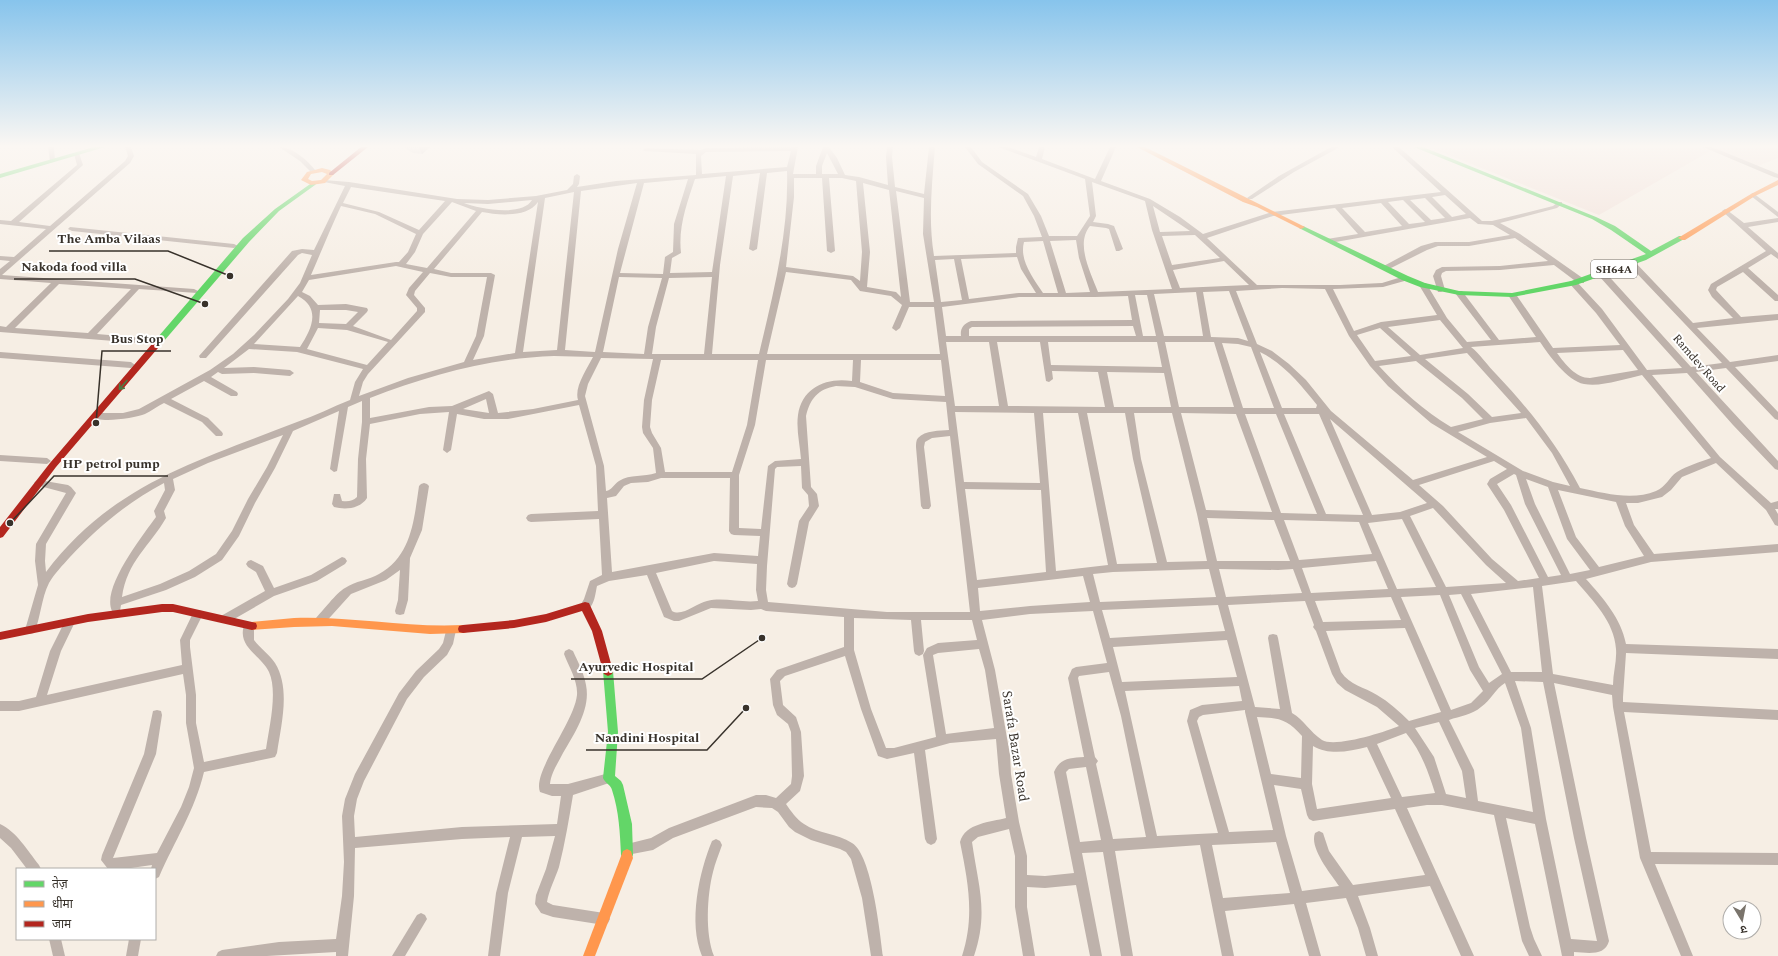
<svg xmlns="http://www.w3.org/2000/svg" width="1778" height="956" font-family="Spectral,'Noto Sans Devanagari',serif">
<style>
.industrial{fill:#f1e0d8}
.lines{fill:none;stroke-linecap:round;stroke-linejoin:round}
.street{fill:#beb2ab;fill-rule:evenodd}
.fast{fill:#63d668;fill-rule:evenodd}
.slow{fill:#ff974d;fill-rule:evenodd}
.jam{fill:#b3261e;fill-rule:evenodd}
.wall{fill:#cec2c7}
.shaded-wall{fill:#a89ea2}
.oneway{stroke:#4b7c46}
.labels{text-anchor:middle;stroke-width:4;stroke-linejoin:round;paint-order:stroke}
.shield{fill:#fff;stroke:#74706b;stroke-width:1}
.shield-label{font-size:11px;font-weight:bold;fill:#38322b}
.street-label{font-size:12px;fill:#38322b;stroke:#fff}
.near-street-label{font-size:14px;fill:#38322b;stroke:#fff}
.leader{fill:none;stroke:#38322b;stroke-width:1.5}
.callout-dot{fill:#38322b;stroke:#fff;stroke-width:1.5}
.callout-label{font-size:13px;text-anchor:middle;font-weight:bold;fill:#38322b;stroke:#fff;stroke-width:4;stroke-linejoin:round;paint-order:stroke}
</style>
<rect width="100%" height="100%" fill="#f6eee4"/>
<polygon class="industrial" points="1429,147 1778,147 1778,158 1755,167 1712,150 1599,215"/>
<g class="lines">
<g class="street">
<polygon points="48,147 54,147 55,162 50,161"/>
<path d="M125,147H131L134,156L130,163L2,275L194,289L198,291L197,293L139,289L97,334L155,339L156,341L152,344L0,332V326L6,327L51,283L0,279V269L10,261L0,260V256L14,257L46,229L0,224V220L11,221L77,165L74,154L79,153L83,165L82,166L19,222L50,226L125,161L128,156ZM59,284L131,289L88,333L15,328Z"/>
<path d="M279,147C293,147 307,160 316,171L315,172H311L300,161Z"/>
<path d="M798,147L793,174H816V166L823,147H829L837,158L845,175L859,177L888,185L886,157L887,147H893L892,157L895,187L924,194L929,147H935C932,184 928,219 934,256L1016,253V247L1018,238L1042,237L1034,216L1023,196L978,164L965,147H971L982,162L1028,194L1041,216L1049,236H1077L1090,216L1085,179L998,147H1008L1036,157L1039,147H1045L1042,159L1095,179L1110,147H1116L1101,181L1150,199L1180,217L1203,234L1272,212L1441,192L1392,147H1399L1482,221H1492L1553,206L1558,202H1562V204L1557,208L1500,223L1520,234L1584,279V283H1578L1554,265L1500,270L1446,271L1442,273L1441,276L1445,290L1441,292H1438L1433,276L1436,270L1442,267L1500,266L1548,261L1515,238L1469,246H1438L1427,250L1387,270H1384L1380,268L1421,246L1435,242H1469L1510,235L1493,225L1478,224L1470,218L1330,243L1326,241L1327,239L1358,234L1335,208L1273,216L1207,238L1257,285H1340L1382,283L1405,276H1408V280L1383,287L1333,289L1354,331L1381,322L1437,315L1419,285L1423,283H1426L1447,318L1467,342L1491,340L1455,293L1459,291H1462L1499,340L1536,337L1508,295L1512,293H1515L1553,348L1620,345L1596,313L1569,283L1570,281H1576L1602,309L1647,370L1682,368L1599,276V272H1605L1691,367L1722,363L1627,263L1631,261H1634L1693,323L1733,318L1712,297L1708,290L1711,284L1766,251L1722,211L1725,209L1727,210L1744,223L1778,218V222L1748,227L1778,253V259L1771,254L1748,268L1778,295V301H1775L1743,272L1717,287L1716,290L1741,317L1778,314V320L1697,328L1730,362L1778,355V361L1735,367L1778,412V420L1775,419L1726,368L1696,372L1778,461V470L1775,469L1733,425L1687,373L1652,375L1720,457L1771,503L1778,501V509H1775L1778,514V526L1775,525L1766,510L1716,463L1682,477L1671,490L1662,497L1638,503H1626L1634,525L1654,554L1778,544V552L1651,562L1586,579C1603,598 1621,618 1626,644L1778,649V659L1626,653L1623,697V702L1778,710V720L1624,712L1651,852L1778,853V865L1655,864L1693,956H1681L1640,858L1613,707L1612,695L1554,683L1586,838L1609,941C1605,956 1589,953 1574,952V956H1562L1535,824L1506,818L1530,927L1534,939L1542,956H1529L1522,941L1494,815L1442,805H1427L1407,808L1474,956H1461L1430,886L1358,896L1370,928L1378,956H1366L1358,928L1346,898L1306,903L1321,956H1309L1294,904L1225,911L1234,956H1222L1200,845L1115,851L1133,956H1121L1103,852L1082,853L1102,956H1090L1076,885L1045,888L1027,887V907L1035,956H1023L1015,907V856L1009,829L978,837L972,842C978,885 989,912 974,956H962C975,916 968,882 960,842C965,823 991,822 1006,818L999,774L996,739L950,743L925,750L937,839L935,843L931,845L927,843L925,839L914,753L887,759L878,756L861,709L845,656L785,676L780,681L783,705L796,717L801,732L804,776L800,791L786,804C791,811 796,819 804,824C818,834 837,833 852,843C872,855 880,933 883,956H871L862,898L851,859L846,852L840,849L811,840L795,832L789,827L778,812L772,808L756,807L673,838L653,850L627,855L623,853L621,849L623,845L651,838L669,828L756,795H766L776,798L791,784L792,776L791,732L788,724L777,715L773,705L770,679L777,670L844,647V617L766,611L761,609L751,610L711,608L679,621H674L664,617L647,575L609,581L597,586C595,595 594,613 581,609L580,606L584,599L590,581L602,575L599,519L531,522L528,521L526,518L528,515L531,514L598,511L596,466L579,405L508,419H484L457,414L451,450L447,453L443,450L449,412L420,414L370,424L366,459L367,498C360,509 345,510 334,507L332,504L334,494H340L342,501C348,502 353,501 357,497L358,459L362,422V401L348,407L337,471L334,472L330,469L339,411L293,431L275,468L255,503L239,536L222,560L195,577L166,590L121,605L120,611L116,612L112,611C101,588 143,535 156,517L154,511L165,490L164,483C128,502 98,527 70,557C63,565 54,574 49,583C41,599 41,617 34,633L30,634L26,633L25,630L38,585L35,561L36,544L66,493L36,485L34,483L36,481L39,480L68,485L71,487L76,493L46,544L45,561L46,572C112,484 200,460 297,422C315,416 332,407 350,400L355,382L363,369L297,352L249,349L224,368L254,367L290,370L294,373L290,376L254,373L222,374L218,372L211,377L237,392L238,394L237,396H231L204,381L171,399L208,418L222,432L223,434L222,436H216L202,422L164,403C158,406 151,411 145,414C135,418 98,424 92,416L96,413H123L139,409L210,370L233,354L254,335L288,299L300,283L312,255L302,253L298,255L206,358H200L199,356L292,251L302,249L314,250L345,186L324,182V180L349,182L457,199L488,200L536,196L567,190L573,184L574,176L577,174L580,176L579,184L577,187L616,181L696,175V154L644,151L643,150L646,148L701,150L705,148ZM791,151L787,167L702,174L701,156L706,152ZM827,153L838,174H822V166ZM787,171C789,234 773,294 759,354H712L720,265L733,176L760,173L749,249L753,251L757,249L767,173ZM726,176L712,272L670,273L672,258L681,253C678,227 687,203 695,179ZM794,178H822L827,251L831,253L835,251L829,178H842L856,181L862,252L860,281L853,276L786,267L794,197ZM688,179L674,224L673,252L665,257L663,274L620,273L644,183ZM1092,182L1145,201L1152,230L1172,289L1098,292C1091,273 1075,244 1090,226L1106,228L1109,229L1116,251H1119L1123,249L1114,226L1108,224L1093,222L1096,216ZM637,183L618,249L595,352L565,350L581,191ZM863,183L889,190L901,297L896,292L867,287L870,252ZM351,187L445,201L419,230L379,212L343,203ZM896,191L924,198L923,234L934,302H910ZM574,192L557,350L523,352L545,198ZM1445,195L1466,214L1452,217L1432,197ZM1425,198L1445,218L1431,220L1410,200ZM532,200C522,217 479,209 464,203L488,204ZM1403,200L1425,222L1409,224L1388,202ZM452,202L476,211L427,268L406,264L415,252L423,234ZM538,202L515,353L473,360L484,336L495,275L491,273H451L434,269L482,212C498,215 527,218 538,202ZM1381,203L1402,226L1365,232L1342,208ZM341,206L375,214L416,234L408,252L399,262H396L311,275C321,252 330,230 341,206ZM1153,206L1190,231L1160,232ZM1195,235L1220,258L1172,265L1162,236ZM1076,240L1079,258L1090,292L1066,293L1050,241ZM1043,241L1058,293H1043C1033,278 1019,260 1024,242ZM1017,257L1021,269L1036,293H1019L969,299L961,259ZM954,259L962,300L941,302L935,260ZM1224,261L1249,285L1180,288L1173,270ZM396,266L423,272L409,288L406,295L417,308V311L391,340L353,326L367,312L368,310L367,308L346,304L318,305L310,296L302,292L309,280ZM786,272L851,280L860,291L891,296L902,305L892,328L896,331L900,328L909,307H934L940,354H767ZM430,273L451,277H487L476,336L464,362L408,378L359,396L363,382L368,374L425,312V308L414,295L415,291ZM619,277L662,278L648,327L644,354L603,352ZM712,277L704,354H652L656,327L669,278ZM1282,288L1325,289L1349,336L1370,366L1388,386L1431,423L1487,457L1413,480L1331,411L1306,380L1289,364L1272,351L1257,344L1236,291ZM1229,291L1248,341L1238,338L1211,337L1203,292ZM1196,292L1203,336H1164L1154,294ZM1135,295H1147L1156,336H1143ZM298,296C322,309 311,330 300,347L254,344ZM1128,296L1132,320L971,321C963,324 960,329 961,336H946L942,307L1019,297H1095ZM320,310H346L358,312L346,324L319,323ZM1440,320L1463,348L1420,355L1388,327ZM1133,326L1136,336H969V329L972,327ZM318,328L347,330L388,342L367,365L307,349ZM1380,328L1411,356L1375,361L1357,335ZM946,342H989L999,406H955ZM997,342H1040L1046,381L1049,382L1053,379L1052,371L1098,372L1105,407L1008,406ZM1048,342H1157L1162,367L1051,365ZM1165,342H1214L1234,407H1179ZM1540,342C1549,355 1567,381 1584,384C1602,387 1624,379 1642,375L1711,458C1700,462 1687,466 1677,472C1669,477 1666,487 1656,491C1632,501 1604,493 1580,488C1557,444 1530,410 1496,374C1488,366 1480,354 1471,347ZM1222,343L1238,344L1251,347L1274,408H1243ZM1623,350L1638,370L1590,378C1576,378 1565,364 1557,353ZM1260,352C1284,364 1301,385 1317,405L1316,408H1282ZM1467,353L1521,413L1492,417L1468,394L1425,359ZM554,356L593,357C587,369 574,387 578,400L533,409L498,413L493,394L489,391L452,406L429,407L370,418V398C429,375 491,358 554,356ZM601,358L653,359L644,400L642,427L643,433L653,448L656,473C644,477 630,474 619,481C614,484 612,490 606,491L604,466L585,396L588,384ZM661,360H758L747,425L732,472H665L661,448L652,433L650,427L652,400ZM766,360H853L852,381C827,377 802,387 798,415C796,429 800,445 801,459L775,461L768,466L761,529L739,528V475L755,425ZM861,360H941L945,396L893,393L860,382ZM1416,361L1462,398L1483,419L1451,427C1424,411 1400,389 1379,366ZM1107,372L1164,373L1171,407H1114ZM836,386L855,387L893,399L946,402L949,430C940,431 925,430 918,438C916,440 916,444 916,447L921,506L923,509H929L931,506L924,447L925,442L932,438L950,436L970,612H887L768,602L766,590L767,566L775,469L777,467L801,466L802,488L808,495L809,506L799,521L787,584L789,587L792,588L795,587L797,584L809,522L819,506L817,494L811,487L806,416C810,399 818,389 836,386ZM486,399L489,413L463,409ZM955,412L1034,413L1040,483L964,482ZM1043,413H1078L1108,565L1056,571ZM1087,413H1125L1133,459L1157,563L1117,564ZM1134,413H1172L1197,514L1207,561L1167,562L1141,459ZM1181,413L1236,414L1272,512L1206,510ZM1245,414H1276L1317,514L1281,513ZM1284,414H1319L1363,515L1326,514ZM1526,418L1552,453L1570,486L1553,482L1523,471L1458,432L1490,423ZM1330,419L1427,503L1400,512L1372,515ZM283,435L267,467L248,499L232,531L216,554L189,571L160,584L122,597C127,561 150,546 166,518L164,511L175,490L173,479L208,463ZM1494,461L1507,469L1490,479L1487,484L1504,510L1539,578L1518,581L1492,559L1443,506L1419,485ZM1514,474L1516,475L1525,504L1561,575L1548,577L1511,505L1497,484ZM661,478H730L729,531L731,534L734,535L760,536L758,556L714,553L612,572L607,498L616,496L624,486L631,483L648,482ZM1526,479L1548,487L1567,539L1590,570L1570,574L1535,504ZM965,489L1041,490L1046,572L977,580ZM1558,490L1616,502L1625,526L1644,556L1599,567L1576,537ZM1433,508L1486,565L1506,583L1446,587L1410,516ZM1207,518L1274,520L1290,561H1217ZM1402,519L1436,587L1397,589L1368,523ZM1284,520L1359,522L1372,554L1299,560ZM714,561L757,564L756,590L758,601C741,603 723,597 707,601C697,603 682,617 672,611L656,573ZM1376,561L1388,589L1311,593L1302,568ZM1209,569L1216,597L1100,602L1093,574L1113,572ZM1219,569L1278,570L1293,569L1302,593L1226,597ZM1083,576L1090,602L1030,606L980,611L978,588ZM1576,581C1593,601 1614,621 1616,649C1617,661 1613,673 1613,685L1553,674L1542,586ZM1533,587L1542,672H1511L1471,594ZM1461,594L1502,674L1489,683L1479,667L1449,595ZM1440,595L1470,670L1483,691L1471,703L1451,710L1401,597ZM1391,597L1401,620L1323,622L1315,601ZM1305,601L1314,625L1313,627L1316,631L1332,674L1337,683L1345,690L1377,707L1399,726C1385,732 1335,748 1322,740C1310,732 1304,720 1292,713L1278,638L1277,635L1273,634L1269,635L1268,638L1280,709L1255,707L1228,605ZM1218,605L1225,631L1110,638L1102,610ZM1093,611L1107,663L1076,667L1072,669L1068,678L1084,757C1070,758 1060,758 1054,772L1074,873L1045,876L1027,875V856L1019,822L1011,774L1010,755L995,670L982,620L1030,614ZM854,618L911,620L914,651L915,654L919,656L923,654L924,651L921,620H972L977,640L938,643L927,648L923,655L936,737L894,748H886L871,709L854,650ZM1405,628L1441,712L1409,721C1399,711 1389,702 1377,695C1364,687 1350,685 1341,672L1326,631ZM1227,640L1237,677L1122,682L1113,647ZM979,649L985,670L994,728L946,734L933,655L938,653ZM1109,672L1121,716L1146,837L1113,839L1096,764L1098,761L1095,757L1078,678L1079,676ZM1515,681L1543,682L1574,838L1597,941L1571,939L1546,819L1531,728ZM1505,683L1521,728L1533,812L1478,801L1474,770L1449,720C1460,716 1472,715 1481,707C1491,700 1495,689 1505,683ZM1239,686L1242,701L1202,705L1190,710L1187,721L1218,833L1157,836L1125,691ZM1245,710V712L1273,830L1229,832L1197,721L1199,717L1203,715ZM1257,717C1279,718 1287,719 1302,736L1301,778L1271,774ZM1439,722L1462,771L1466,798L1446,794L1434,757L1415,728ZM1406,733C1421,751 1428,771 1435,793L1402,797L1377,744ZM1313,746C1330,756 1350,751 1367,747L1391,798L1317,809L1312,784ZM1086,767L1101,840L1080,842L1066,772L1069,769ZM1274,785L1301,789L1307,815L1309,819L1313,821L1395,809L1425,875L1353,885L1329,851L1323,833L1319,831L1315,833C1309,848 1331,874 1339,886L1302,891L1286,836ZM1276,842L1290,893L1223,898L1212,845Z"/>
<polygon points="1331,147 1340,147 1294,172 1252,199 1248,199 1247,198 1279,176"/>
<polygon points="1703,147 1712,147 1778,174 1778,178 1774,177"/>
<polygon points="1753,193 1778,212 1778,217 1751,196 1751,194"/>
<polygon points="70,227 234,244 238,246 234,248 72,231 68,229"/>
<polygon points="0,352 131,362 135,365 131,368 0,358"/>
<polygon points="0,455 47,458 51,461 47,464 0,461"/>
<path d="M424,483L427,484L429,486L422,530L410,558L408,600L404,614L400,615L396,614L395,611L398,600L400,570L386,580L351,594L323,625L319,626L315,625L314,622L315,619C323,611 336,593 345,588C355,581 369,580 379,574C412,556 414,519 419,486L421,484Z"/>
<polygon points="342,557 345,558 347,561 345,564 317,581 274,596 229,622 225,623 221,622 220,619 221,616 265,591 256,572 248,567 246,564 248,561 251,560 263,566 274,588 311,575"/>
<path d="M198,610L202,611L203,614L190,640V647L196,695V723L204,762L266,749C269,728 278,692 269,672C261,655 235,646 245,623L249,622L253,623L254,626V640C260,648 269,654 275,663C291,689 281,725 277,753L275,757L271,758L204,772C195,810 174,842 159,877L155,879V869H151L152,865L124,869H108L101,860L102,855L144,754L153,711L157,710L161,711L162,715L156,754L113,858L157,853L181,807L189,787L194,768L186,723V695L183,674L19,711H0V701H19L36,697L50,651L66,619L70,618L74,619L75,622L61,651L47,695L182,665L180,640L194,611Z"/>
<path d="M451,626L455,627L456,630L453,644L447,655L424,677L407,699L364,781L357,799L354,816L355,837L462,827L557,824L561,796H552L540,792C532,772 574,723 577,695C578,681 569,667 564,654L565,651L569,649L573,651C578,662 584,673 586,685C591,709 574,734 563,753C558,763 551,773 550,784H568L609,773L613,774L615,778L613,782L609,783L573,795C569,819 565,843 559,867C555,879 549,890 547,902L553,905L604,913L608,915L610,919L608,923L604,925L553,917L541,913L535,904L536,895L546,869L555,836L522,837L508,893L500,956H488L496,893L510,837L462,839L355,848L354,896L348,956H336V952L267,956H216L218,952L222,950L279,942L336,939L342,896L344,862L342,816L345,799L355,774L399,693L416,671L439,649L443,643L447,627Z"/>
<path d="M0,824C16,831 28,851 39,865L41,869H27L11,848L0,838Z"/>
<path d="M716,839L720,841L722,845C719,854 715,863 713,872C707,895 705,934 714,956H702C688,923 699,872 712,841Z"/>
<polygon points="421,913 425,915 427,919 405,956 392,956 417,915"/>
<polygon points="49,939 61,939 65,956 53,956"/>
<polygon points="129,939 141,939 138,956 126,956"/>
</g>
<g class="fast">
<polygon points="94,147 105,147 0,178 0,174"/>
<polygon points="1414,147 1423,147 1596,217 1615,226 1651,251 1679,236 1682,236 1686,238 1646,260 1576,285 1512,297 1459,295 1420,287 1402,280 1299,228 1299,226 1303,226 1408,276 1425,283 1459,291 1512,293 1571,281 1646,254 1611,230 1592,219"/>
<polygon points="313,182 316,184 315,185 279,211 249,242 164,341 158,341 157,339 158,337 243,238 275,209"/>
<path d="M608,666L612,668L613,671L618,732L615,776L621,781L623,785L632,824L633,855L631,859L627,861L623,859L621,855C620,833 619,811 612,790C611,785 605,783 603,778L608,732L603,671L604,668Z"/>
</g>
<g class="slow">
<polygon points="1137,147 1145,147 1305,227 1301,229 1257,207 1243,202"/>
<path d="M322,168L330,170L334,174L325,183L311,185L301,180L307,172ZM322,172L327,174L321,180L312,181L308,179L311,174Z"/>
<polygon points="1778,180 1778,185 1755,196 1685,240 1682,240 1678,238 1751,194"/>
<path d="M294,618C351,616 407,628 463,625L467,626L468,629L467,632L463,633L430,634L332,626L294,627L252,630L248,629L247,626L248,623L252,622Z"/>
<polygon points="627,849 631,851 633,858 595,956 583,956 623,851"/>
</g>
<g class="jam">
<polygon points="361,147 368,147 333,175 329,175 329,173"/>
<polygon points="161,336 164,337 165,339 164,341 56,467 3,537 0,538 0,527 50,463 158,337"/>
<polygon points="585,602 589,603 602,631 613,671 612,674 608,676 604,674 603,671 592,631 582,611 546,622 514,628 463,633 459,632 458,629 459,626 463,625 514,620 546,614"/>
<polygon points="162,604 173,604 252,622 256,623 257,626 256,629 252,630 173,612 162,612 88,622 0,640 0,632 88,614"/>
</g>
</g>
<polygon class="wall" points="405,147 430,147 422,154 413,153 406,149"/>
<polygon class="shaded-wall" points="419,147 430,147 422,154"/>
<defs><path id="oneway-shaft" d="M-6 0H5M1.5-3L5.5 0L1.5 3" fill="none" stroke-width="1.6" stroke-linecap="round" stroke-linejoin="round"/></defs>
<use class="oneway" href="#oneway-shaft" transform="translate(123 385) rotate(131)"/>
<linearGradient id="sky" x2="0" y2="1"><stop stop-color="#87c4ec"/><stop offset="0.52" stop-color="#fbf7f3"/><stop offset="1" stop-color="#fbf7f3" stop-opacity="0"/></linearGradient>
<rect width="1778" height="281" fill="url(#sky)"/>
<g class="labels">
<rect class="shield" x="1591" y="260" width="46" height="18" rx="3"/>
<g class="shield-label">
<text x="1614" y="273">SH64A</text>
</g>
<g class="street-label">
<text transform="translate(1699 363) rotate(49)" y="4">Ramdev Road</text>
</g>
<g class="near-street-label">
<text transform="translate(1016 746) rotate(81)" y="5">Sarafa Bazar Road</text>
</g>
</g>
<path class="leader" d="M230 276L168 251H49M205 304L135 279H14M96 423L102 351H171M10 523L54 476H168M762 638L702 679H571M746 708L707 750H586"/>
<g class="callout-dot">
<circle cx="230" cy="276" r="4"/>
<circle cx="205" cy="304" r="4"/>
<circle cx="96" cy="423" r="4"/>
<circle cx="10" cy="523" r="4"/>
<circle cx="762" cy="638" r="4"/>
<circle cx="746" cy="708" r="4"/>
</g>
<g class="callout-label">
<text x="109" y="243">The Amba Vilaas</text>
<text x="74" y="271">Nakoda food villa</text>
<text x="137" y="343">Bus Stop</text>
<text x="111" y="468">HP petrol pump</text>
<text x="636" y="671">Ayurvedic Hospital</text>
<text x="647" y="742">Nandini Hospital</text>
</g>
<rect x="16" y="868" width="140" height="72" fill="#ffffff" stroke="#afadaa"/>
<rect x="24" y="881" width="20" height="6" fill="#63d668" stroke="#afadaa"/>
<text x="52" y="888" font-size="12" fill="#38322b">तेज़</text>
<rect x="24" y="901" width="20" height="6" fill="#ff974d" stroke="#afadaa"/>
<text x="52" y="908" font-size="12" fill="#38322b">धीमा</text>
<rect x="24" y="921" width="20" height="6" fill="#b3261e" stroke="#afadaa"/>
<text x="52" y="928" font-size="12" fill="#38322b">जाम</text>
<g transform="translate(1742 920) rotate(170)"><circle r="19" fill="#ffffff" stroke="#afadaa"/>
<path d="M0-3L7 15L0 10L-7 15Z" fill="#7a746c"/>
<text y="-6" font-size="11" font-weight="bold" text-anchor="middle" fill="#38322b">उ</text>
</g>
</svg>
